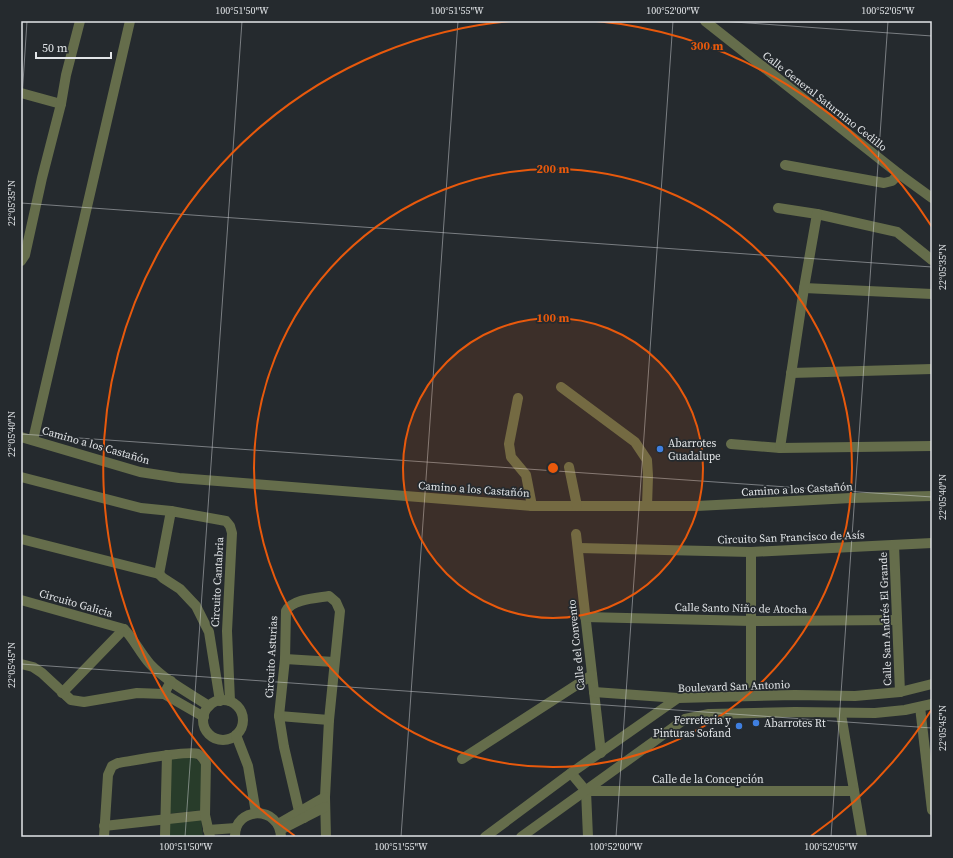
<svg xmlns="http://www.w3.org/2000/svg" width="953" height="858" font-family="'Source Serif 4',serif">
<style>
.green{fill:#283c2a}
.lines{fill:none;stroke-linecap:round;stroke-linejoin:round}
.minor{stroke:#656d4b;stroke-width:10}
.ticks{fill:none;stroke:#e2e5e8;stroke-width:1;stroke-opacity:0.45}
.ring{fill:none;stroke:#e8590c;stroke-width:2}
.shop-dot{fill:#3f7fe0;stroke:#252a2e;stroke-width:1.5}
.labels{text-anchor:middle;stroke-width:3.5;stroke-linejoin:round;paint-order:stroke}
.street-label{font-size:11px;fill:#e2e5e8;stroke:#252a2e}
.poi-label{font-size:11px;fill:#e2e5e8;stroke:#252a2e;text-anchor:start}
.centre{fill:#e8590c;stroke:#252a2e;stroke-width:2}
.ring-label{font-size:12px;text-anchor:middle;font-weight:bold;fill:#e8590c;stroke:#252a2e;stroke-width:3.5;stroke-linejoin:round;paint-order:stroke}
.neatline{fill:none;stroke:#e2e5e8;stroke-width:1.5}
.ticks-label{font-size:10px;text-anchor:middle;fill:#e2e5e8}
</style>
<rect width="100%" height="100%" fill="#252a2e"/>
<g class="green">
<polygon points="194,757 201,764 203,810 165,814 170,758"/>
<polygon points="201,818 203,837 167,837 166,822"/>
</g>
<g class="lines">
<g class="minor">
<polyline points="705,21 899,174 932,198"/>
<polyline points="21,93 61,104"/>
<polyline points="785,165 884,183 892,181 899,174"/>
<polyline points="778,208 817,214 897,232 932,260"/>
<polyline points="21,261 25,255 42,178 61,104 66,75 80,21"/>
<polyline points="804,288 932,294"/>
<polyline points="791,373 932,369"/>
<polyline points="561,387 635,442 647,460 648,476 647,506"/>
<polyline points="518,398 509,444 511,457 526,475 532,506"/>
<polyline points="21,437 140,472 179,478 532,506 697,506 851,498 932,496"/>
<polyline points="33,440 130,21"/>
<polyline points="731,444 780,448 932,446"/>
<polyline points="780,448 804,288 817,214"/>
<polyline points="569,467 577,506"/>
<polyline points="21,477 141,508 171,511 226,521 230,526 232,533 227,631 230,701"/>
<polyline points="576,534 601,753"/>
<polyline points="21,539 159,574 163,578 180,589 196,606 209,632 220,701"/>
<polyline points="894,545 900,692"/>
<polyline points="578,548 751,552 932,543"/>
<polyline points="159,574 171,511"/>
<path d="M21,600L124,629C134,639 140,653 150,664C166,681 189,693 209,706"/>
<polyline points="585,617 751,621 897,620"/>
<polyline points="285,659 334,662"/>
<polyline points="21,664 33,667 42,673 71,700 84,702 137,693 164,694 171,681"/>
<polyline points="594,692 678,698"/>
<polyline points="62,693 124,629"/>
<polyline points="164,694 204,717"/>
<polyline points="751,696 751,552"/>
<circle cx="223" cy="720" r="20"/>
<polyline points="920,707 932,810"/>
<polyline points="841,714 862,837"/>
<polyline points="279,716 329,720"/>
<polyline points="236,735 248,766 256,813"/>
<polyline points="462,759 592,675"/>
<polyline points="571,773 586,791 854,791"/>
<polyline points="586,791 588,837"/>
<path d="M304,818L299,811L284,747L279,716L285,659L286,611C292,599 317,598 329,596L336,602L340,611L329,720L325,797L326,837"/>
<polyline points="278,824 325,797"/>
<polyline points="104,826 205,815"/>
<polyline points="208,830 236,828"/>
<polyline points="280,830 325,807"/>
<path d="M104,837L108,775L112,766L118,763C131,761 188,750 198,754C201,755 204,760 206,763L205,815L210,837"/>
<polyline points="165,837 167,755"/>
<path d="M235,837C234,806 280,805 281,837"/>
<polyline points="485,837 571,773 678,698 795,695 855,696 900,692 932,684"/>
<polyline points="521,837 685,719 709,714 795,712 875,713 905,710 932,704"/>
</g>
</g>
<path class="ticks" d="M720,21L932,36M21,113L27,21M21,203L932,267M21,434L932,497M21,664L932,728M185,837L242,21M401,837L458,21M616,837L673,21M831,837L888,21"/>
<circle cx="553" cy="468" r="150" fill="#e8590c" fill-opacity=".12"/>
<g class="ring">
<circle cx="553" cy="468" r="150"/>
<circle cx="553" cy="468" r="299"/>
<path d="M932 709A449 449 0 0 1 811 836M295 836A449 449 0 0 1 510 21M596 21A449 449 0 0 1 932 227"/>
</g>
<g class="shop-dot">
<circle cx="660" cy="449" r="4"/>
<circle cx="756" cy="723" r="4"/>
<circle cx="739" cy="726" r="4"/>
</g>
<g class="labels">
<g class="street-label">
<text transform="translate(825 101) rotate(38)" y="4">Calle General Saturnino Cedillo</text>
<text transform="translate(96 445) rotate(16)" y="4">Camino a los Castañón</text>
<text transform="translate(474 489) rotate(4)" y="4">Camino a los Castañón</text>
<text transform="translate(797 489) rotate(-3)" y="4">Camino a los Castañón</text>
<text transform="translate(791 537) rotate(-2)" y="4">Circuito San Francisco de Asís</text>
<text transform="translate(217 582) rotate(-87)" y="4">Circuito Cantabria</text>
<text transform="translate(76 603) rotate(16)" y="4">Circuito Galicia</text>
<text transform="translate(741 608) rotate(1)" y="4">Calle Santo Niño de Atocha</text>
<text transform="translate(885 619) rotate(-92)" y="4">Calle San Andrés El Grande</text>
<text transform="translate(576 645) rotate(-96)" y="4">Calle del Convento</text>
<text transform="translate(271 657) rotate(-87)" y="4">Circuito Asturias</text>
<text transform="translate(734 686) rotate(-2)" y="4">Boulevard San Antonio</text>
<text x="708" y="783">Calle de la Concepción</text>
</g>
<g class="poi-label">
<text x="668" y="447">Abarrotes<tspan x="668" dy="13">Guadalupe</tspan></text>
<text x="731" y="724" text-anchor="end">Ferreteria y<tspan x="731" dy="13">Pinturas Sofand</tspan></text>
<text x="764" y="727">Abarrotes Rt</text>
</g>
</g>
<circle cx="553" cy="468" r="6" class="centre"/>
<g class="ring-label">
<text x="707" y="50">300 m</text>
<text x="553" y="173">200 m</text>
<text x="553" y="322">100 m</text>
</g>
<rect width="953" height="858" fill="none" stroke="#252a2e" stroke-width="44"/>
<path d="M36 52v6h75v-6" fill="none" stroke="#e2e5e8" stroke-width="2"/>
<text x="42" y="52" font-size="12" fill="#e2e5e8" stroke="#252a2e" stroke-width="3" paint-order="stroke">50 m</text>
<rect x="22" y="22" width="909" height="814" class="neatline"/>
<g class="ticks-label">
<text x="242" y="14">100°51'50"W</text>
<text x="457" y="14">100°51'55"W</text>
<text x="673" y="14">100°52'00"W</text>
<text x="888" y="14">100°52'05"W</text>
<text transform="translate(11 203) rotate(-90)" y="4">22°05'35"N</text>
<text transform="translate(942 267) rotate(-90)" y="4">22°05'35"N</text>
<text transform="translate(11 434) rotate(-90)" y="4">22°05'40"N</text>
<text transform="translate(942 497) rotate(-90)" y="4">22°05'40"N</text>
<text transform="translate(11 665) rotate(-90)" y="4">22°05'45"N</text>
<text transform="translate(942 728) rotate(-90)" y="4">22°05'45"N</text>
<text x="186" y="850">100°51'50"W</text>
<text x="401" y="850">100°51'55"W</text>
<text x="616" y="850">100°52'00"W</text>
<text x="831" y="850">100°52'05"W</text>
</g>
</svg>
